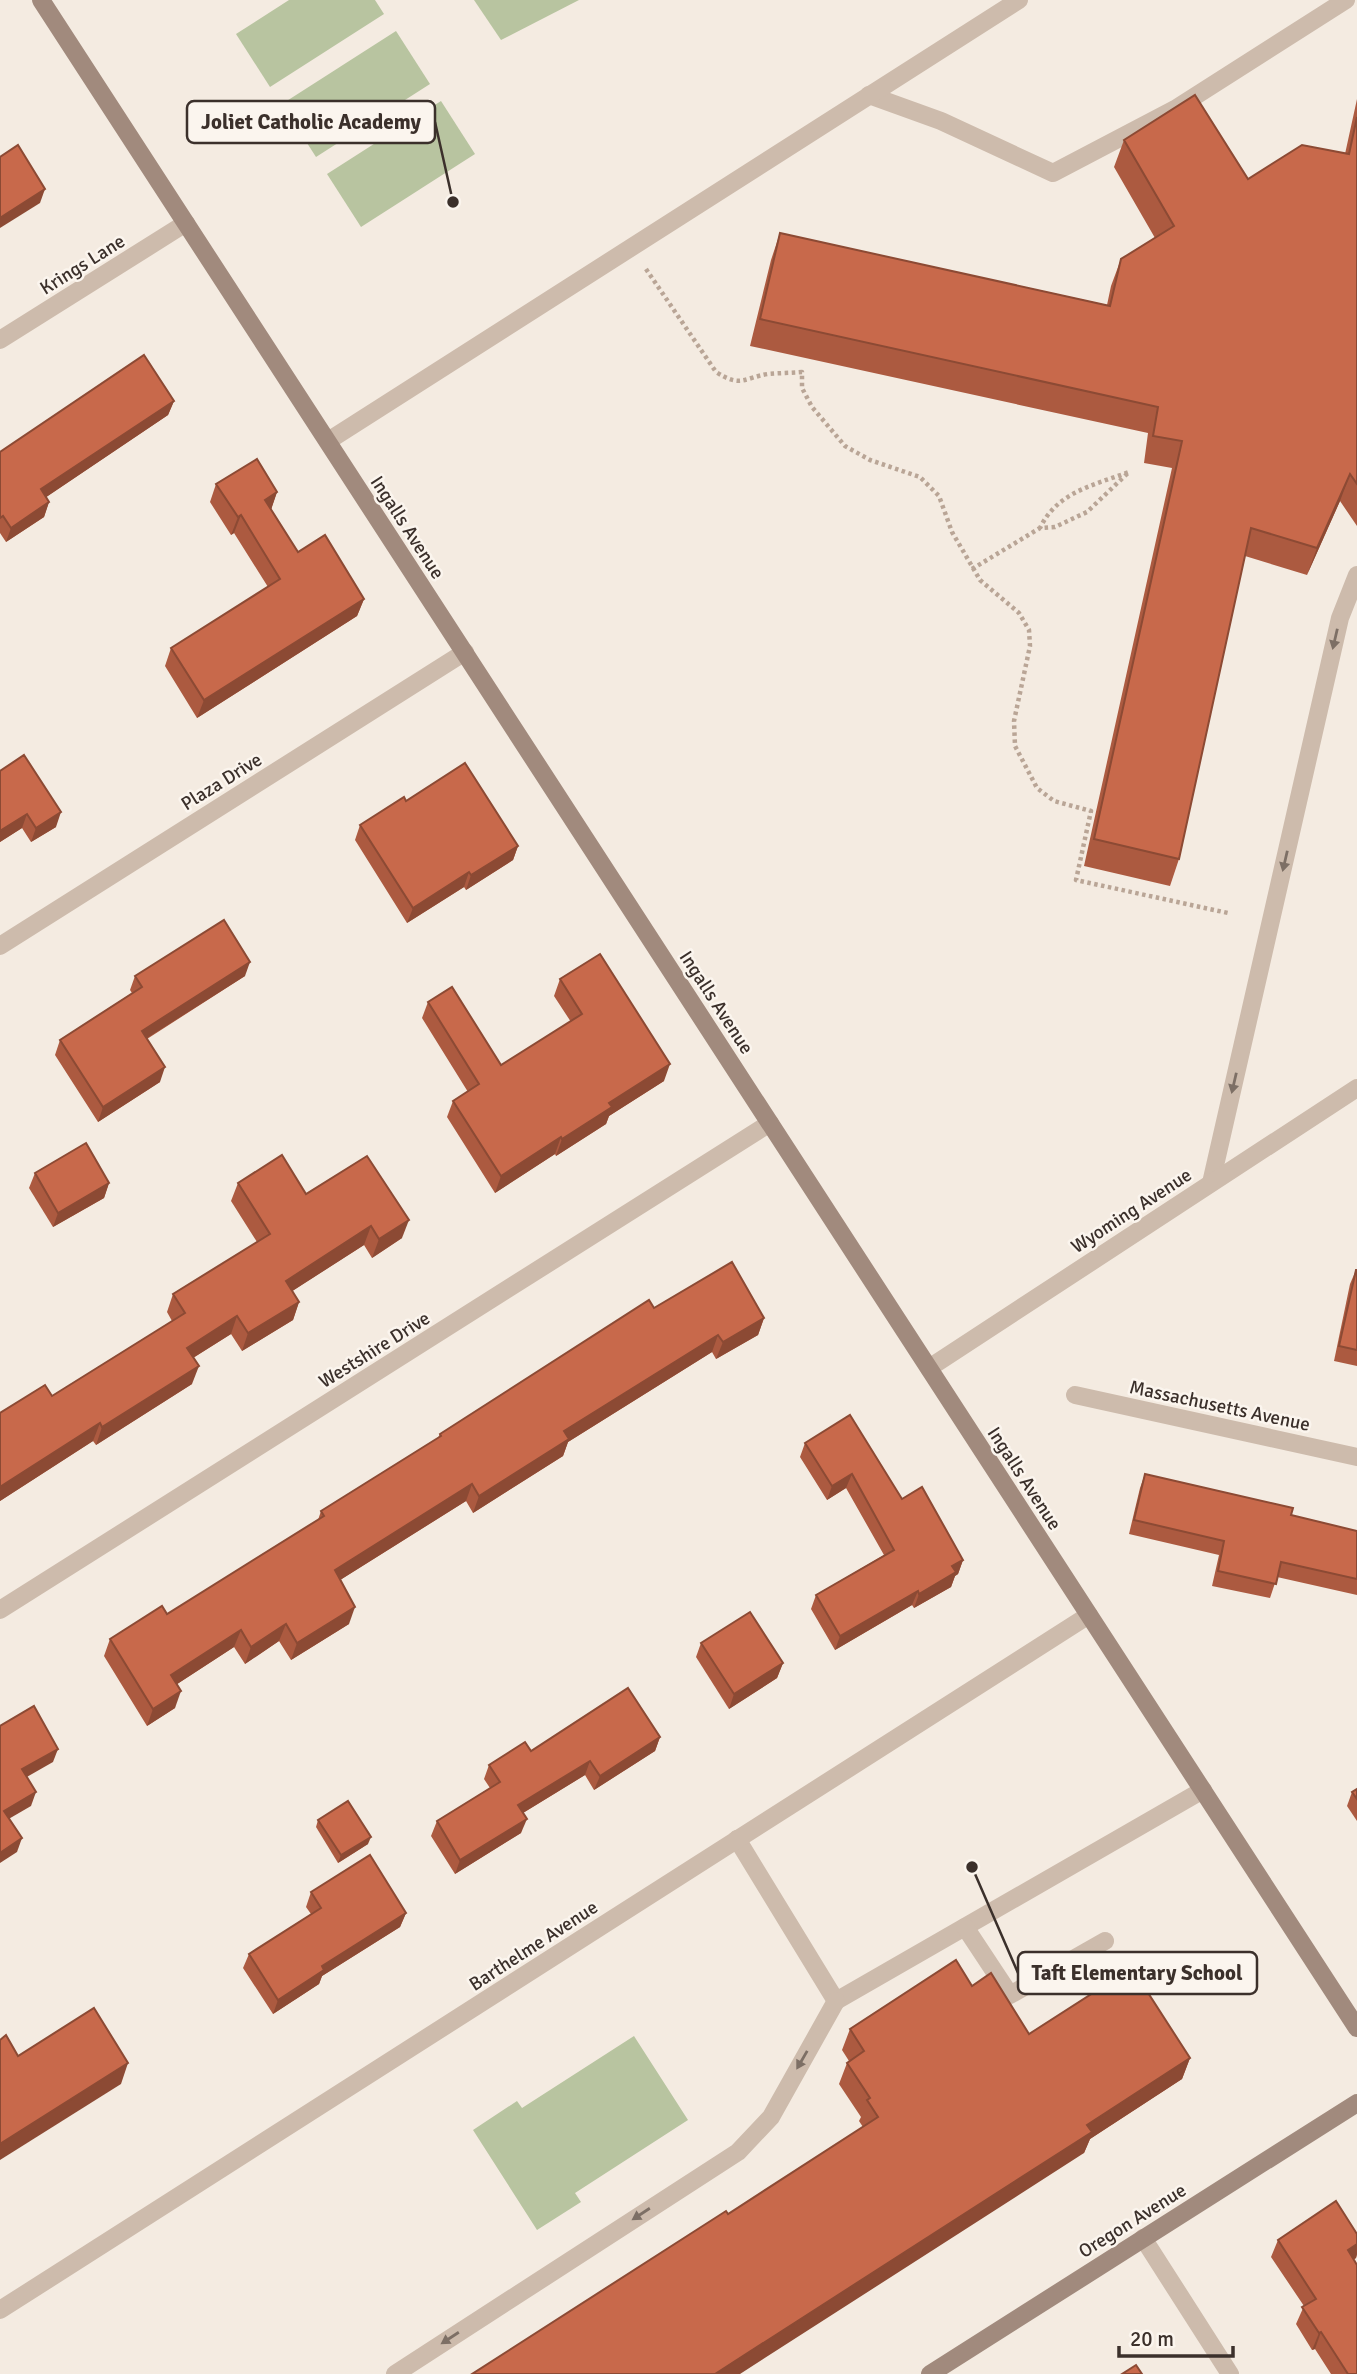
<svg xmlns="http://www.w3.org/2000/svg" width="1357" height="2374" font-family="Signika,sans-serif">
<style>
.green{fill:#b8c4a0}
.lines{fill:none;stroke-linecap:round;stroke-linejoin:round}
.path{stroke:#b9a596;stroke-width:4.5;stroke-dasharray:3.5 3.5;stroke-linecap:butt}
.lane{stroke:#cdbbac;stroke-width:18}
.street{stroke:#cdbbac;stroke-width:18}
.secondary{stroke:#a18a7d;stroke-width:18}
.wall{fill:#ac5a40}
.shaded-wall{fill:#8c4a34}
.building{fill:#c8694b;stroke:#8c4a34;stroke-width:2}
.oneway{fill:#7d6f65}
.labels{text-anchor:middle;stroke-width:5;stroke-linejoin:round;paint-order:stroke}
.street-label{font-size:19px;fill:#3b302b;stroke:#fbf5ee}
.leader{fill:none;stroke:#3b302b;stroke-width:2.5}
.callout-dot{fill:#3b302b;stroke:#fbf5ee;stroke-width:2.5}
.callout{fill:#fbf5ee;stroke:#3b302b;stroke-width:2.5}
.callout-label{font-size:21px;text-anchor:middle;font-weight:bold;fill:#3b302b}
</style>
<rect width="100%" height="100%" fill="#f4ebe1"/>
<g class="green">
<polygon points="289,0 375,0 384,14 270,87 236,34"/>
<polygon points="474,0 579,0 501,40"/>
<polygon points="396,31 430,84 316,157 282,104"/>
<polygon points="441,101 475,154 361,227 327,174"/>
<polygon points="634,2036 688,2120 575,2193 581,2202 537,2230 473,2130 517,2101 522,2108"/>
</g>
<g class="lines">
<g class="path">
<path d="M646,269L716,372C741,388 743,378 768,374C779,373 791,373 802,372V388L812,407L845,446L870,460L920,477L939,496L952,532L980,580L1019,613L1029,630L1030,646L1014,721L1015,746L1037,788L1054,801L1091,811L1076,880L1228,913"/>
<path d="M972,569L1040,528L1055,527L1087,512L1129,472C1094,485 1057,492 1040,528"/>
</g>
<g class="lane">
<polyline points="869,95 941,121 1053,173 1175,109 1346,0"/>
<polyline points="328,441 1019,0"/>
<polyline points="1211,1183 1340,618 1357,575"/>
<polyline points="737,1839 836,2001 1203,1790"/>
<polyline points="965,1927 1010,1995 1105,1941"/>
<polyline points="395,2374 738,2152 771,2117 836,2001"/>
</g>
<g class="street">
<polyline points="0,340 186,223"/>
<polyline points="0,946 465,652"/>
<polyline points="929,1368 1357,1088"/>
<polyline points="1075,1395 1357,1457"/>
<polyline points="0,1610 770,1123"/>
<polyline points="1143,2238 1230,2374"/>
<polyline points="0,2310 1089,1615"/>
</g>
<g class="secondary">
<polyline points="41,0 1357,2028"/>
<polyline points="930,2374 1357,2103"/>
</g>
</g>
<g class="wall">
<polygon points="1357,99 1357,526 1340,501 1307,575 1245,556 1179,859 1170,886 1084,866 1172,468 1144,463 1148,433 750,346 771,260 780,233 1107,305 1111,286 1121,259 1155,238 1114,167 1124,140 1248,179 1345,154"/>
<polygon points="174,401 168,415 46,497 49,502 44,517 6,542 0,533 0,452"/>
<polygon points="216,484 277,492 271,509 298,552 364,599 357,616 197,718 165,666 171,648 268,587 234,533 231,535 210,502"/>
<polygon points="0,771 56,827 31,842 22,828 0,842"/>
<polygon points="406,801 518,846 513,860 466,890 464,887 407,923 355,840 360,825"/>
<polygon points="135,976 245,976 147,1039 160,1082 98,1122 55,1055 60,1040 132,993 130,990"/>
<polygon points="560,979 664,1081 609,1116 606,1124 556,1156 555,1154 495,1193 447,1117 453,1101 468,1092 422,1018 428,1002 501,1065 571,1022 554,996"/>
<polygon points="35,1173 109,1183 104,1198 53,1227 29,1188"/>
<polygon points="238,1183 306,1194 402,1238 372,1258 364,1245 292,1291 299,1302 293,1320 242,1351 231,1334 193,1358 192,1384 96,1445 93,1441 0,1501 0,1413 52,1396 172,1321 167,1312 173,1294 257,1242 231,1201"/>
<polygon points="1356,1270 1357,1270 1357,1366 1334,1361 1350,1284"/>
<polygon points="654,1308 764,1318 758,1335 716,1359 712,1352 568,1442 563,1456 473,1513 466,1501 340,1580 349,1624 291,1660 279,1641 245,1664 234,1647 177,1684 175,1708 147,1726 104,1656 110,1639 167,1614 318,1520 321,1511 438,1438 440,1434"/>
<polygon points="805,1443 902,1499 963,1560 958,1574 955,1576 951,1587 914,1608 912,1605 835,1650 811,1609 816,1595 884,1555 846,1488 827,1500 800,1457"/>
<polygon points="1145,1474 1291,1515 1357,1531 1357,1595 1277,1577 1270,1598 1212,1586 1219,1555 1129,1534 1140,1488"/>
<polygon points="701,1643 783,1663 777,1678 729,1709 696,1657"/>
<polygon points="660,1737 655,1751 594,1790 585,1775 523,1813 521,1833 455,1874 431,1836 437,1821 490,1788 484,1779 489,1765 531,1751"/>
<polygon points="1357,1789 1357,1821 1347,1806 1352,1792"/>
<polygon points="318,1820 368,1844 338,1863 316,1827"/>
<polygon points="311,1892 406,1913 400,1927 322,1976 319,1984 273,2014 243,1968 249,1954 311,1914 306,1907"/>
<polygon points="972,1986 1029,2034 1190,2058 1182,2079 1090,2139 1084,2153 728,2214 863,2127 859,2121 861,2117 839,2084 847,2063 849,2061 842,2050 850,2029"/>
<polygon points="1357,2234 1357,2254 1356,2258 1354,2259 1357,2374 1331,2374 1315,2349 1312,2350 1296,2324 1304,2306 1271,2257 1278,2240"/>
</g>
<g class="shaded-wall">
<polygon points="45,189 40,203 0,228 0,218"/>
<polygon points="174,401 168,415 36,504 41,489"/>
<polygon points="1350,474 1340,501 1307,575 1317,548"/>
<polygon points="277,492 271,510 265,500"/>
<polygon points="49,502 44,517 6,542 11,528"/>
<polygon points="241,515 234,533 231,535 238,517"/>
<polygon points="364,599 357,616 197,718 204,700"/>
<polygon points="61,812 56,827 31,842 36,828"/>
<polygon points="27,814 22,828 0,842 0,831"/>
<polygon points="518,846 513,860 466,890 471,875"/>
<polygon points="469,872 464,887 407,923 413,908"/>
<polygon points="250,962 245,976 136,1045 142,1031"/>
<polygon points="670,1064 664,1081 609,1116 606,1124 556,1156 562,1139 609,1103"/>
<polygon points="165,1067 160,1082 98,1122 103,1107"/>
<polygon points="561,1137 555,1154 495,1193 501,1176"/>
<polygon points="109,1183 104,1198 53,1227 58,1213"/>
<polygon points="409,1220 402,1238 372,1258 379,1239"/>
<polygon points="371,1226 364,1245 280,1299 286,1281"/>
<polygon points="299,1302 293,1320 242,1351 248,1333"/>
<polygon points="237,1316 231,1334 180,1366 187,1348"/>
<polygon points="764,1318 758,1335 716,1359 723,1342"/>
<polygon points="718,1335 712,1352 568,1442 563,1456 473,1513 479,1496 564,1431"/>
<polygon points="199,1366 192,1384 96,1445 102,1427"/>
<polygon points="100,1423 93,1441 0,1501 0,1487"/>
<polygon points="852,1474 846,1488 827,1500 832,1486"/>
<polygon points="472,1484 466,1501 329,1587 335,1570"/>
<polygon points="963,1560 958,1574 955,1576 951,1587 914,1608 919,1594 952,1566"/>
<polygon points="918,1591 912,1605 835,1650 840,1636"/>
<polygon points="355,1607 349,1624 291,1660 297,1643"/>
<polygon points="286,1624 279,1641 245,1664 251,1647"/>
<polygon points="241,1630 234,1647 165,1692 171,1675"/>
<polygon points="783,1663 777,1678 729,1709 734,1694"/>
<polygon points="181,1691 175,1708 147,1726 153,1709"/>
<polygon points="660,1737 655,1751 594,1790 600,1776"/>
<polygon points="58,1749 53,1762 18,1782 22,1769"/>
<polygon points="590,1761 585,1775 513,1819 518,1805"/>
<polygon points="36,1792 31,1806 0,1824 4,1811"/>
<polygon points="527,1819 521,1833 455,1874 460,1860"/>
<polygon points="371,1837 368,1844 338,1863 341,1855"/>
<polygon points="22,1838 17,1852 0,1863 0,1853"/>
<polygon points="406,1913 400,1927 322,1976 319,1984 273,2014 278,2000 322,1966"/>
<polygon points="1190,2058 1182,2079 1090,2139 1084,2153 740,2374 715,2374 1087,2125"/>
<polygon points="128,2063 121,2084 0,2160 0,2144"/>
<polygon points="1357,2244 1357,2254 1356,2258 1341,2267 1348,2250"/>
<polygon points="1321,2332 1315,2349 1312,2350 1319,2333"/>
</g>
<g class="building">
<polygon points="1195,95 1248,179 1302,145 1349,154 1357,117 1357,484 1350,474 1317,548 1251,528 1179,859 1094,839 1182,441 1153,436 1158,407 760,319 780,233 1110,306 1121,259 1174,226 1124,140"/>
<polygon points="18,145 45,189 0,218 0,157"/>
<polygon points="144,355 174,401 41,489 49,502 11,528 3,516 0,518 0,452"/>
<polygon points="257,459 277,492 265,500 298,552 325,535 364,599 204,700 171,648 280,579 241,515 238,517 216,484"/>
<polygon points="24,755 61,812 36,828 27,814 0,831 0,771"/>
<polygon points="465,763 518,846 471,875 469,872 413,908 360,825 404,797 406,801"/>
<polygon points="224,920 250,962 142,1031 165,1067 103,1107 60,1040 142,987 135,976"/>
<polygon points="600,954 670,1064 609,1103 612,1107 562,1139 561,1137 501,1176 453,1101 479,1084 428,1002 452,987 501,1065 582,1014 560,979"/>
<polygon points="86,1143 109,1183 58,1213 35,1173"/>
<polygon points="282,1155 306,1194 367,1156 409,1220 379,1239 371,1226 286,1281 299,1302 248,1333 237,1316 187,1348 199,1366 102,1427 100,1423 0,1487 0,1413 45,1385 52,1396 185,1313 173,1294 270,1234 238,1183"/>
<polygon points="732,1262 764,1318 723,1342 718,1335 564,1431 569,1439 479,1496 472,1484 335,1570 355,1607 297,1643 286,1624 251,1647 241,1630 171,1675 181,1691 153,1709 110,1639 162,1606 167,1614 324,1516 321,1511 441,1436 440,1434 649,1300 654,1308"/>
<polygon points="1356,1270 1357,1270 1357,1350 1339,1346"/>
<polygon points="850,1415 902,1499 922,1487 963,1560 952,1566 956,1572 919,1594 918,1591 840,1636 816,1595 894,1550 852,1474 832,1486 805,1443"/>
<polygon points="1145,1474 1293,1508 1291,1515 1357,1531 1357,1579 1281,1562 1276,1584 1218,1571 1224,1541 1134,1520"/>
<polygon points="750,1612 783,1663 734,1694 701,1643"/>
<polygon points="628,1688 660,1737 600,1776 590,1761 518,1805 527,1819 460,1860 437,1821 500,1782 489,1765 525,1742 531,1751"/>
<polygon points="34,1706 58,1749 22,1769 36,1792 4,1811 22,1838 0,1853 0,1726"/>
<polygon points="1357,1789 1357,1799 1352,1792"/>
<polygon points="348,1801 371,1837 341,1855 318,1820"/>
<polygon points="370,1855 406,1913 322,1966 324,1970 278,2000 249,1954 321,1908 311,1892"/>
<polygon points="956,1960 972,1986 991,1973 1029,2034 1132,1968 1190,2058 1087,2125 1092,2132 715,2374 472,2374 726,2211 728,2214 878,2117 867,2100 870,2098 847,2063 864,2051 850,2029"/>
<polygon points="94,2008 128,2063 0,2144 0,2040 6,2035 18,2056"/>
<polygon points="1336,2201 1357,2234 1357,2244 1348,2250 1357,2265 1357,2374 1348,2374 1321,2332 1319,2333 1302,2307 1316,2299 1278,2240"/>
<polygon points="1136,2365 1142,2374 1122,2374"/>
</g>
<defs><path id="oneway-solid" d="M-6-.8H1V-3.2L6.5 0L1 3.2V.8H-6Z" transform="scale(1.75)"/></defs>
<g class="oneway">
<use href="#oneway-solid" transform="translate(1335 639) rotate(103)"/>
<use href="#oneway-solid" transform="translate(1285 861) rotate(103)"/>
<use href="#oneway-solid" transform="translate(1234 1083) rotate(103)"/>
<use href="#oneway-solid" transform="translate(802 2060) rotate(120)"/>
<use href="#oneway-solid" transform="translate(641 2214) rotate(147)"/>
<use href="#oneway-solid" transform="translate(450 2338) rotate(147)"/>
</g>
<g class="labels">
<g class="street-label">
<text transform="translate(82 264) rotate(-32)" y="7">Krings Lane</text>
<text transform="translate(408 527) rotate(57)" y="7">Ingalls Avenue</text>
<text transform="translate(221 781) rotate(-32)" y="7">Plaza Drive</text>
<text transform="translate(717 1002) rotate(57)" y="7">Ingalls Avenue</text>
<text transform="translate(1131 1210) rotate(-33)" y="7">Wyoming Avenue</text>
<text transform="translate(374 1349) rotate(-32)" y="7">Westshire Drive</text>
<text transform="translate(1220 1405) rotate(12)" y="7">Massachusetts Avenue</text>
<text transform="translate(1025 1478) rotate(57)" y="7">Ingalls Avenue</text>
<text transform="translate(533 1945) rotate(-33)" y="7">Barthelme Avenue</text>
<text transform="translate(1132 2220) rotate(-32)" y="7">Oregon Avenue</text>
</g>
</g>
<path class="leader" d="M453 202L435 122M972 1867L1018 1973"/>
<g class="callout-dot">
<circle cx="453" cy="202" r="7"/>
<circle cx="972" cy="1867" r="7"/>
</g>
<g class="callout">
<rect x="187" y="101" width="248" height="42" rx="7"/>
<rect x="1018" y="1952" width="239" height="42" rx="7"/>
</g>
<g class="callout-label">
<text x="311" y="129">Joliet Catholic Academy</text>
<text x="1137" y="1980">Taft Elementary School</text>
</g>
<path d="M1119 2346v10h114v-10" fill="none" stroke="#3b302b" stroke-width="3.5"/>
<text x="1130" y="2346" font-size="21" fill="#3b302b" stroke="#fbf5ee" stroke-width="5" paint-order="stroke">20 m</text>
</svg>
